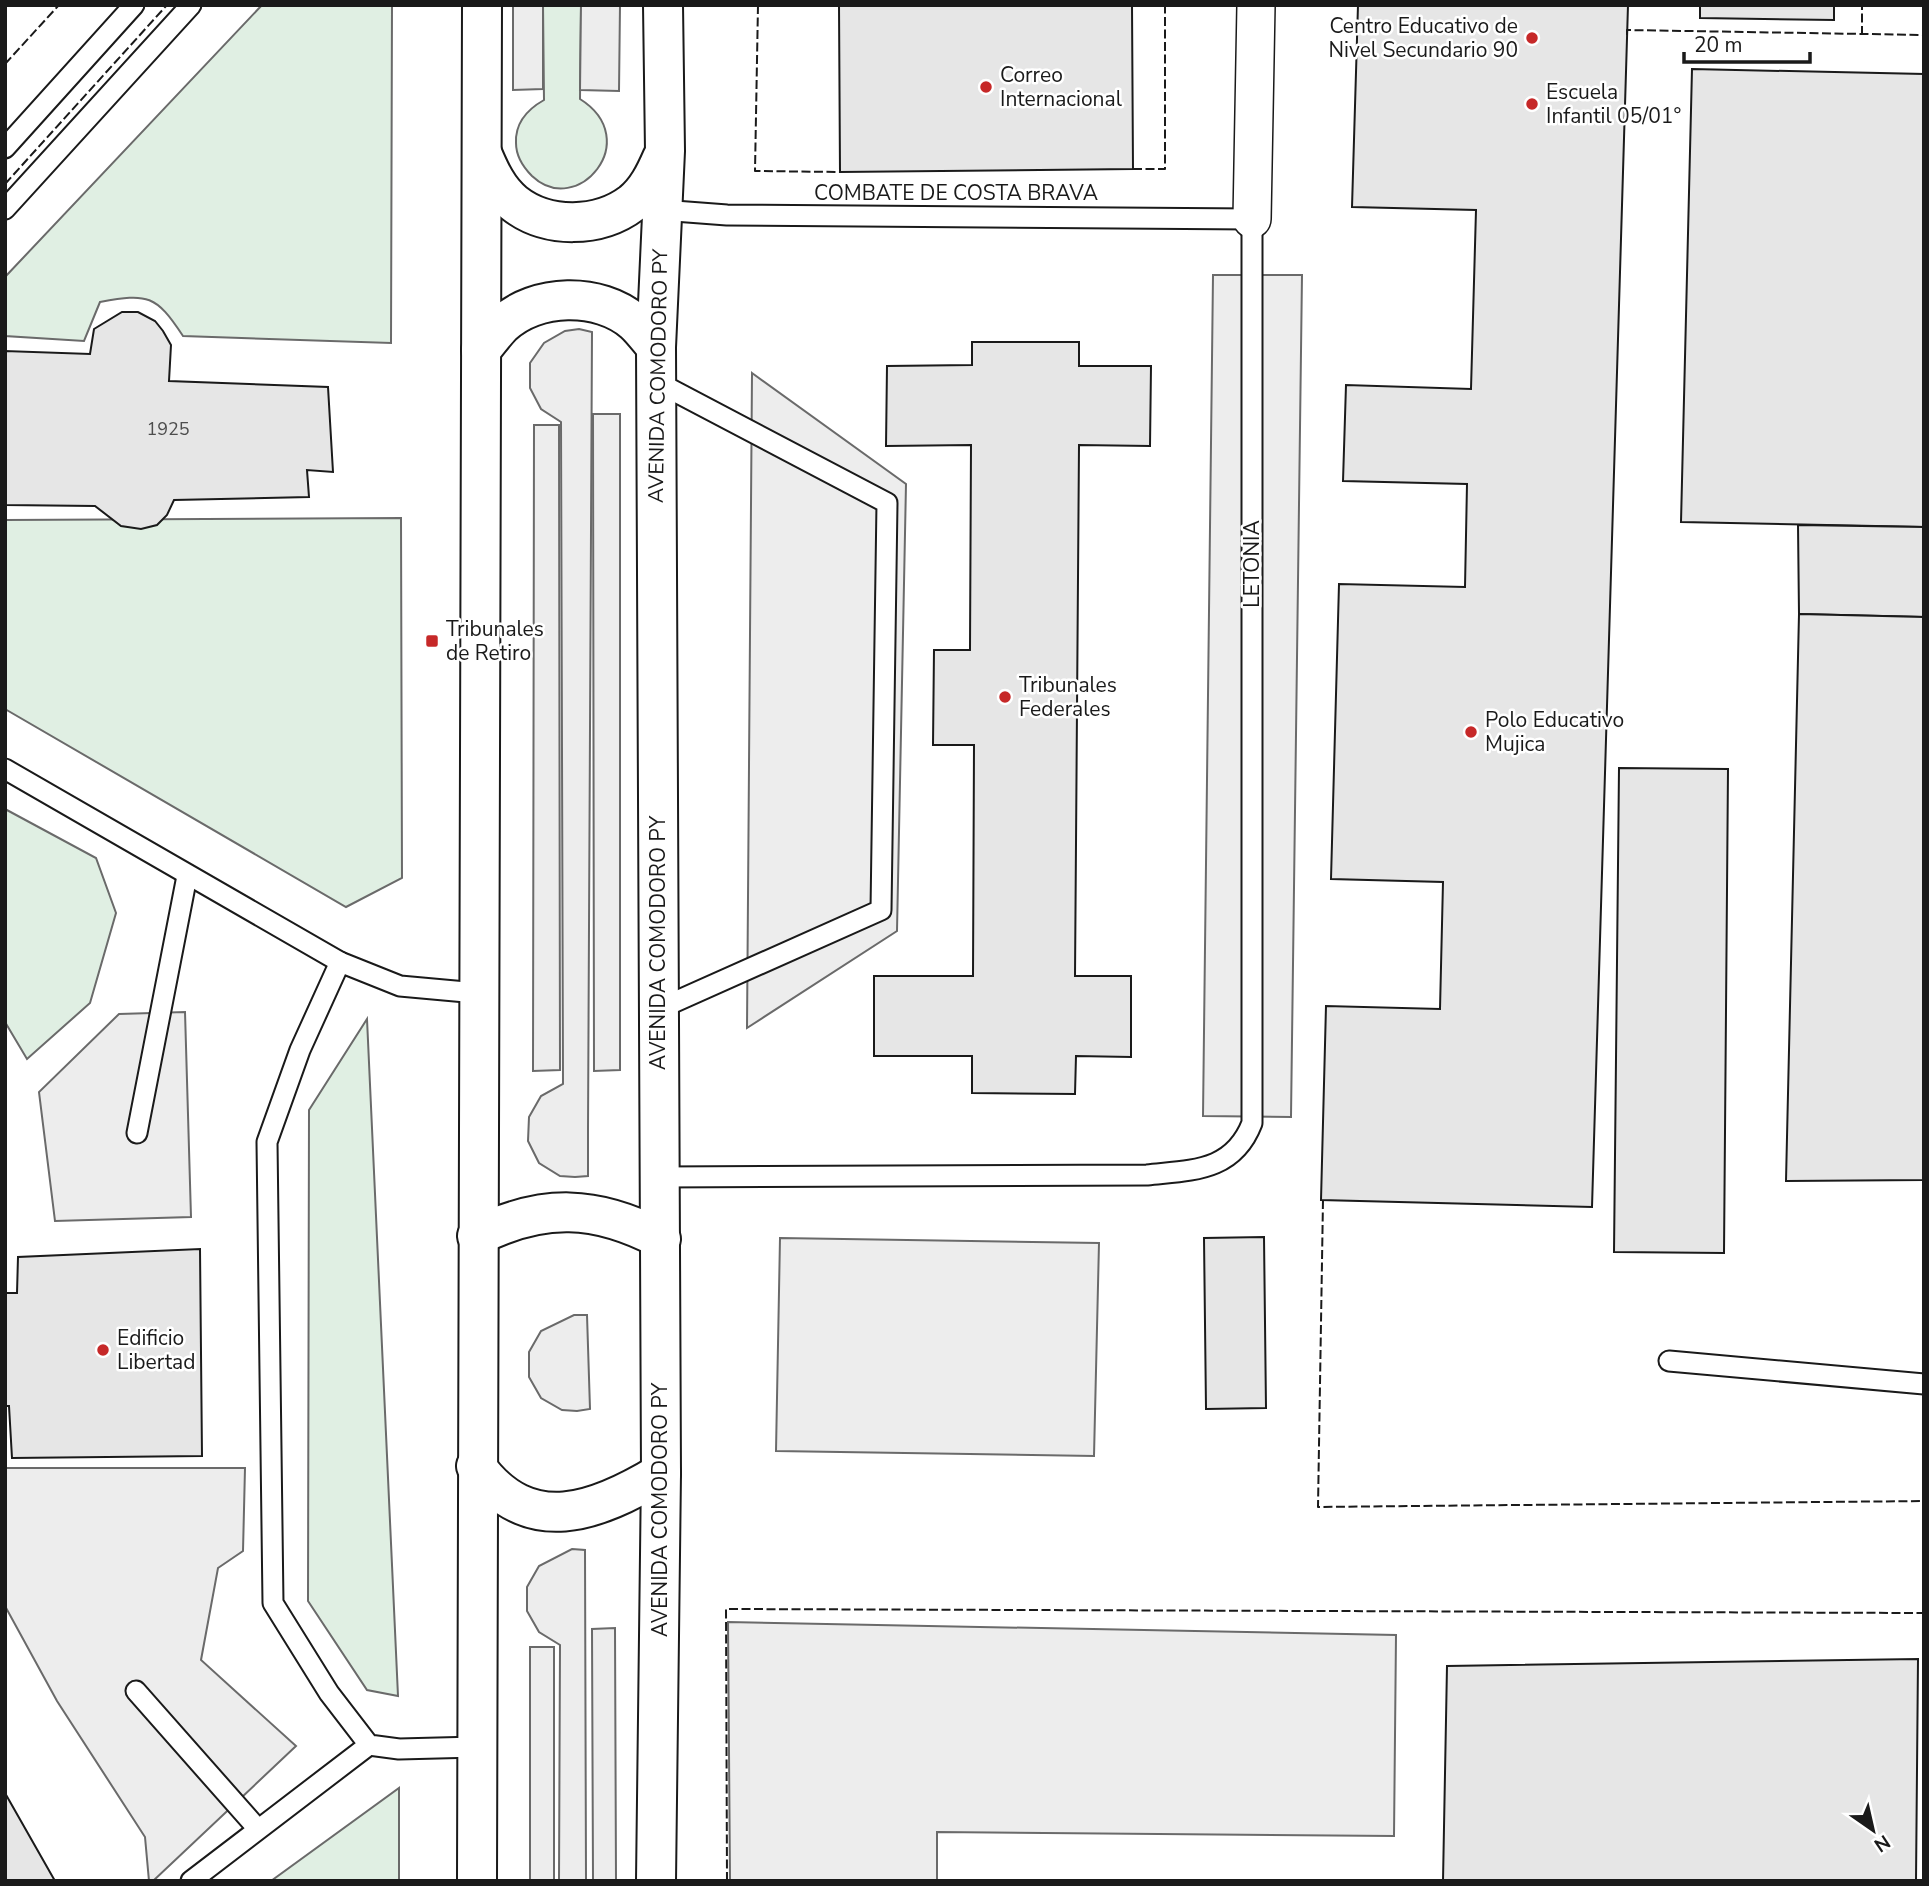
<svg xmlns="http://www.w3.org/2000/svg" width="1929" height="1886" font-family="'Nunito Sans',sans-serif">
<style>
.green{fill:#e0efe3;stroke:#6a6a6a;stroke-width:2}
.parking{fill:#ededed;stroke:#6a6a6a;stroke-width:2}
.building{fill:#e6e6e6;stroke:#1a1a1a;stroke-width:2}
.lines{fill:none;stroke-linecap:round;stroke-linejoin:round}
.lane-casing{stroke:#1a1a1a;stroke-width:23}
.street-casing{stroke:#1a1a1a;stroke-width:40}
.secondary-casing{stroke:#1a1a1a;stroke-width:42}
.lane{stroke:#fff;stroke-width:19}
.street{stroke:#fff;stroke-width:37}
.secondary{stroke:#fff;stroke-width:38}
.fence{stroke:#1a1a1a;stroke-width:2;stroke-dasharray:9 3.5;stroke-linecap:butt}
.poi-dot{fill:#c62828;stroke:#fff;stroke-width:2.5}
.labels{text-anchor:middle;stroke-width:5;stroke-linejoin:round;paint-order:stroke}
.number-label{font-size:18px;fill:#4d4d4d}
.poi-label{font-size:21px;fill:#1a1a1a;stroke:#fff;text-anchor:start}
.street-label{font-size:21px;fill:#1a1a1a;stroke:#fff}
</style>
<rect width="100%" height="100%" fill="#fff"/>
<g class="green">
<path d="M262,5H392L391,343L183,336C156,295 148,293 100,302L84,341L5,336V277Z"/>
<path d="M543,5H581L580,99C645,140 577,219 532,176C523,167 516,157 516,143C515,123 528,109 544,100Z"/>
<polygon points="401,518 402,878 346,907 5,709 5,520"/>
<polygon points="5,809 96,858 116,913 90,1003 27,1059 5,1022"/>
<polygon points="367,1019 398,1696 367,1690 308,1601 309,1110"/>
<polygon points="399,1788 399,1881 271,1881"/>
</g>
<g class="parking">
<polygon points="513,5 543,5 543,89 513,90"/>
<polygon points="581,5 620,5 619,91 580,90"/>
<polygon points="1213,275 1302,275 1291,1117 1203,1116"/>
<polygon points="579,329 592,332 588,1128 588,1176 575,1177 560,1176 539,1163 528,1141 529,1117 541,1096 563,1084 561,422 541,409 530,388 530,363 544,343 565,331"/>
<polygon points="752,373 906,484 897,931 747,1028"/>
<polygon points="593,414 620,414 620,1070 594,1071"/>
<polygon points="534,425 559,425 560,1070 533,1071"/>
<polygon points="185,1012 191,1217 55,1221 39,1092 119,1014"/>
<polygon points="780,1238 1099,1243 1094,1456 776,1451"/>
<polygon points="574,1315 587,1315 590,1409 577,1411 562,1410 541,1398 529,1377 529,1352 541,1331"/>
<polygon points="5,1468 245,1468 243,1551 218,1568 201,1660 296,1746 153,1881 149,1881 145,1837 57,1701 5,1606"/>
<polygon points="572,1549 585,1550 586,1881 559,1881 560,1645 539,1632 527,1611 527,1587 539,1566"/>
<polygon points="728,1622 1396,1635 1394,1836 937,1832 937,1881 730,1881"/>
<polygon points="615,1628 616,1881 593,1881 592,1629"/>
<rect x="530" y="1647" width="24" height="234"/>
</g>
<g class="building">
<polygon points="839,5 1132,5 1133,169 840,172"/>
<polygon points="1358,5 1628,5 1592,1207 1321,1200 1326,1006 1440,1009 1443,882 1331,879 1339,584 1465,587 1467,484 1343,481 1346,385 1471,389 1476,210 1352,207"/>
<polygon points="1700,5 1834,5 1834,20 1700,18"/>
<polygon points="1692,69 1924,74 1924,527 1681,522"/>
<polygon points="122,312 138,312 155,321 163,331 171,345 169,381 328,387 333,472 307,470 309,497 174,500 167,515 157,525 141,529 121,526 95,506 5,505 5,351 90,354 94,329"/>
<polygon points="972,342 1079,342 1079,366 1151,366 1150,446 1079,445 1075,976 1131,976 1131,1057 1076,1056 1075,1094 972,1093 972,1056 874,1056 874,976 973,976 974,745 933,745 934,650 970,650 971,445 886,446 887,366 972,365"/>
<polygon points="1798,525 1924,527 1924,617 1799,614"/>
<polygon points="1799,614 1924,617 1924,1180 1786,1181"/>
<polygon points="1619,768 1728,769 1724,1253 1614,1252"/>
<polygon points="1264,1237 1266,1408 1206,1409 1204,1238"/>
<polygon points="200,1249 202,1456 12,1458 9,1406 5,1406 5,1293 17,1293 18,1257"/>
<polygon points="1918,1659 1916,1881 1443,1881 1447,1666"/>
<polygon points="5,1793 55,1881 5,1881"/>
</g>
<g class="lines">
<defs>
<g id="lane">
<polyline points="5,148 134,5"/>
<polyline points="5,209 191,5"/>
<polyline points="657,382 887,503 881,910 659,1009"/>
<polyline points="5,769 340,962"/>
<polyline points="137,1133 187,876"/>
<path d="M660,1177L1147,1175C1192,1170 1233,1172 1252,1123V219L727,215L661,210"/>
<polyline points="1669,1361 1924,1384"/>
<polyline points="136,1691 257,1828"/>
<polyline points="477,1747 399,1749 369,1745 329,1693 273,1603 267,1142 300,1050 340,962 400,986 477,993"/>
<polyline points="191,1881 369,1745"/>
</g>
<polyline id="street" points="1252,219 1256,5"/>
<g id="secondary">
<path d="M482,153C490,172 498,190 514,203C547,229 599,228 632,203C647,191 655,174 662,158"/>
<path d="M481,350C488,342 495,332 502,325C536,293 599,292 634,322C642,329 649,339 656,347"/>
<path d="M477,1236C543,1203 596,1205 661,1239"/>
<path d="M476,1466C529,1539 597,1512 661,1473"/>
<polyline points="477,1881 482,5"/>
<polyline points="656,1881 661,1473 656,347 665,151 663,5"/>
</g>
</defs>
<use href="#lane" class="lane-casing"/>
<use href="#street" class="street-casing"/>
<use href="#secondary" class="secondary-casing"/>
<use href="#lane" class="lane"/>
<use href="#street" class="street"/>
<use href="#secondary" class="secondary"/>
<g class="fence">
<polyline points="758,5 755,171 840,172"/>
<polyline points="1627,35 1627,30 1924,35"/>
<polyline points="1862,35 1862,5"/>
<polyline points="5,64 59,5"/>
<polyline points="1133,169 1165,169 1165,5"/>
<polyline points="5,184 167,5"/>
<polyline points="1323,1200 1318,1507 1924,1501"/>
<polyline points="727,1881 726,1609 1924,1613"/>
</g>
</g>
<g class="poi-dot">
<circle cx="1532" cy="38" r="7"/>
<circle cx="986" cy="87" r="7"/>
<circle cx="1532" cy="104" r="7"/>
<rect x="425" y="634" width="14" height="14" rx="3.5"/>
<circle cx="1005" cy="697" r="7"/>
<circle cx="1471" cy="732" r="7"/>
<circle cx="103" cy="1350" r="7"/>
</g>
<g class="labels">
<g class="number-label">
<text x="168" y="435">1925</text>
</g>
<g class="poi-label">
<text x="1518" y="33" text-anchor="end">Centro Educativo de<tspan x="1518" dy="24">Nivel Secundario 90</tspan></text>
<text x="1000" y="82">Correo<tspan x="1000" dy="24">Internacional</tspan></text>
<text x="1546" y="99">Escuela<tspan x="1546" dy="24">Infantil 05/01°</tspan></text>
<text x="446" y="636">Tribunales<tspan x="446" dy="24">de Retiro</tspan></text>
<text x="1019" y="692">Tribunales<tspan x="1019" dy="24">Federales</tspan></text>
<text x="1485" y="727">Polo Educativo<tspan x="1485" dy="24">Mujica</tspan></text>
<text x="117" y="1345">Edificio<tspan x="117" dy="24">Libertad</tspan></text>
</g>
<g class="street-label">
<text x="956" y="200">COMBATE DE COSTA BRAVA</text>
<text transform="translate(658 376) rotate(-89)" y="7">AVENIDA COMODORO PY</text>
<text transform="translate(1252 564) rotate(-90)" y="7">LETONIA</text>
<text transform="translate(658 943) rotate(-90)" y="7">AVENIDA COMODORO PY</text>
<text transform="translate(660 1510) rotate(-90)" y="7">AVENIDA COMODORO PY</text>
</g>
</g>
<rect width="1929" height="1886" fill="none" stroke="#1a1a1a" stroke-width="14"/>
<g transform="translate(1873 1830) rotate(146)" stroke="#ffffff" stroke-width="5" paint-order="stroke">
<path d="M0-5L12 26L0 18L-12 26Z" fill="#1a1a1a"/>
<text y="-10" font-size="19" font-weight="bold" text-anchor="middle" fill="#1a1a1a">N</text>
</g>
<path d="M1684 52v10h126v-10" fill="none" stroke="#1a1a1a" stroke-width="3.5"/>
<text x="1694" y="52" font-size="21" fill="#1a1a1a" stroke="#ffffff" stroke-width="5" paint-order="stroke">20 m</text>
</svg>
